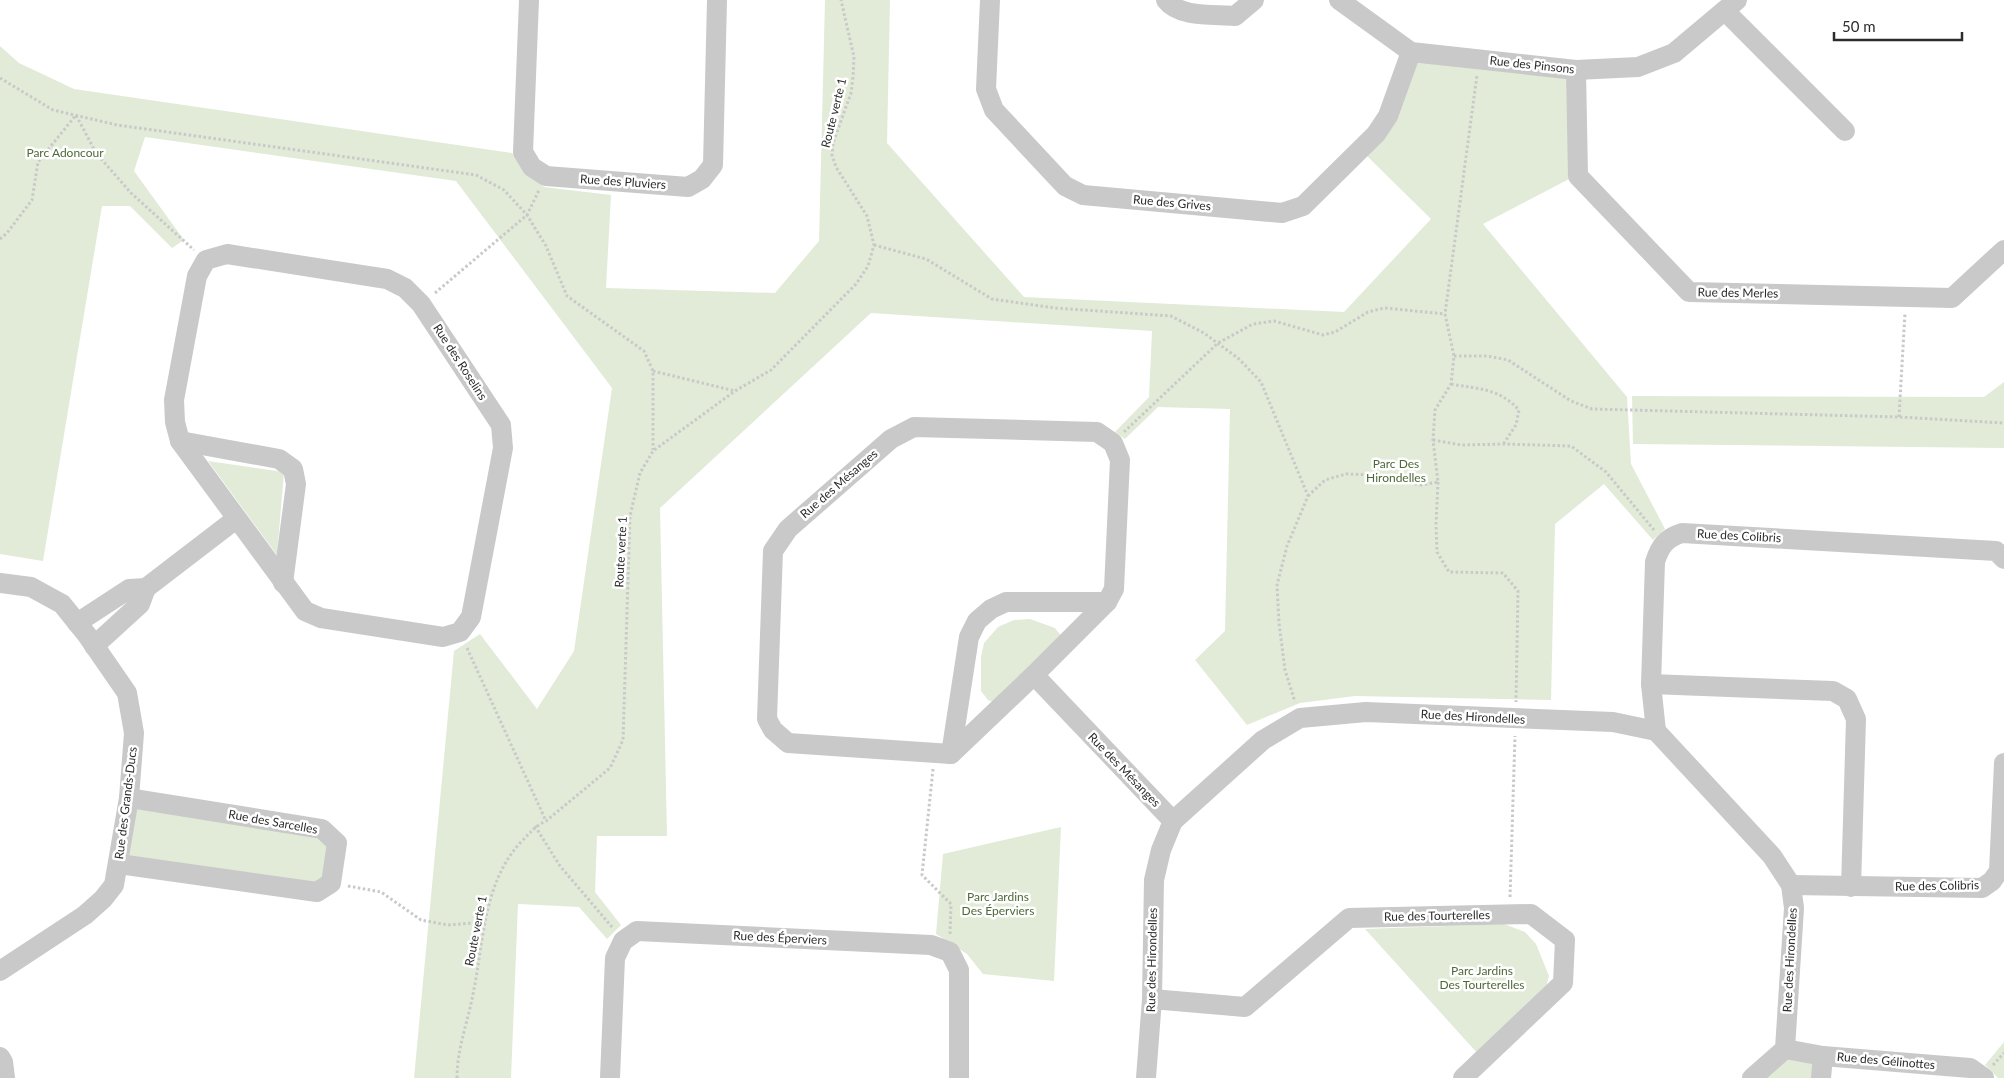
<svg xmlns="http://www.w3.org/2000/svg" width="2004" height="1078" font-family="Lato,sans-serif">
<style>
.green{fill:#e2ebd8}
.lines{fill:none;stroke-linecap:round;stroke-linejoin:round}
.path{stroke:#c9c9c9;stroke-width:3;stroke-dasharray:2.5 2.5;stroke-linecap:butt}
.minor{stroke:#c9c9c9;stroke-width:20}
.labels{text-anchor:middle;stroke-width:5;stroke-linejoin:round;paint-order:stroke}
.street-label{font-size:12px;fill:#2c2c2c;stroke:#fff}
.park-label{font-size:12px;fill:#4e6938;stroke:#fff}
</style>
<rect width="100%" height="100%" fill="#fff"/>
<g class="green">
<polygon points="825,0 890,0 887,143 1024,297 1344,312 1431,219 1365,154 1392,128 1415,57 1572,74 1575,176 1483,224 1627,397 1631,464 1665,529 1653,540 1604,484 1555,524 1551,700 1355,696 1300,703 1247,725 1195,660 1225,631 1230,409 1158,407 1125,439 1115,432 1149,397 1152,331 871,313 660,508 667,836 597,836 595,892 621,925 607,939 579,907 518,904 511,1078 414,1078 454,651 480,634 537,709 574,651 612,388 456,181 145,137 134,171 184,240 172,248 130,206 102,206 43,561 0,554 0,46 19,63 74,89 512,153 544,187 611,195 606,288 775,293 819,241"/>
<polygon points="2004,382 2004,448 1633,444 1632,396 1984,397"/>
<polygon points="208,461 284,472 277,555"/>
<polygon points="1030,619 1055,628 1062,637 999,704 988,700 981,691 981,657 984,643 998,627 1014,620"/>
<polygon points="129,798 322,829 337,843 317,892 119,864"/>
<polygon points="1061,827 1054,981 983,974 967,954 936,934 943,854"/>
<polygon points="1504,924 1525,932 1536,944 1549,976 1545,991 1479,1055 1365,929"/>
<polygon points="2004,1042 2004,1078 1998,1078 1985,1065"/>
<polygon points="1785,1049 1823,1056 1821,1078 1752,1078"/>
</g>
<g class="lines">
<g class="path">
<polyline points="0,78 53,110 117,125 476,175 504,190 527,215 546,246 567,296 644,351 653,371 653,450"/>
<polyline points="0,239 7,233 32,200 38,162 76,115 96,153 131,193 194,250"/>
<polyline points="874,245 926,259 992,299 1055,308 1171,316 1204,333 1239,359 1261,382 1308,496 1287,546 1277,585 1279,623 1285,670 1295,702"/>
<polyline points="435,293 527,215 539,190"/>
<polyline points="1454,356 1488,356 1508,360 1571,401 1592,409 1899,417 2004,423"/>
<polyline points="653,371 735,391"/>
<path d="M1451,384C1478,389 1499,388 1519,410L1516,425L1504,443"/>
<polyline points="1899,417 1905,313"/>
<polyline points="1124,432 1218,343 1253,324 1274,321 1323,335 1335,332 1368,312 1384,308 1445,314"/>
<polyline points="1433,440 1461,445 1504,444 1571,446 1606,472 1654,530"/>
<polyline points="1438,482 1436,524 1437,552 1449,572 1503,573 1518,591 1516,702"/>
<polyline points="1308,496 1325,480 1346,474 1374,475 1421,485 1438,482 1433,440 1435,410 1451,384 1454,356 1445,314 1477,75"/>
<polyline points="467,648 546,821"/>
<polyline points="933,769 922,875 951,904 950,934"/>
<polyline points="535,826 560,866 612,927"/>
<polyline points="348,886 381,892 421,920 448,925 485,922"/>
<polyline points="1510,897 1515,736"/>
<polyline points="1993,1065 2004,1053"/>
<path d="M457,1078C457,1047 469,1019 474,989C484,938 484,883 520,843C529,834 535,826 546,821L610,768L623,740L630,516L640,473L653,451L735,391L771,370L856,284L868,266L874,245L867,216L836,167L832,155L833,143L851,93L853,77L854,57L841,0"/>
</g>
<g class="minor">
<polyline points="529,0 523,152 532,167 546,176 688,187 702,179 713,165 717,0"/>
<polyline points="990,0 986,89 994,110 1065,186 1083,195 1282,213 1303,206 1376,134 1388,116 1411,52"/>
<path d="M1166,0C1180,18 1214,14 1235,16L1254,0"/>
<polyline points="1339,0 1411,52 1576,70 1638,67 1674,53 1737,0"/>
<polyline points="1725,11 1845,131"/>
<polyline points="1576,70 1578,176 1689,292 1952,298 2004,250"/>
<polygon points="227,254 387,279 405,288 421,304 501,425 503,448 471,617 460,632 443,637 321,618 305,611 180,441 175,422 174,400 197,276 206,260"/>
<polygon points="914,427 1097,432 1113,443 1120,460 1114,589 1107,602 1034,675 951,754 788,743 773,730 767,719 773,551 788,529 891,439"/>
<polyline points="180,441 279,459 293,469 296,484 283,583"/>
<polyline points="0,583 31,587 62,604 87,635 127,693 134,733 129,798 114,885 103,899 85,915 0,971"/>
<polyline points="146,588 236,519"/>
<polyline points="77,623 129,589 146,588 140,604 94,646"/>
<polyline points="1034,675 1173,821"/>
<polyline points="1651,684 1833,691 1847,699 1856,719 1851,887"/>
<path d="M1656,731L1651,684L1655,562C1660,546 1666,538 1682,533L1996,551L2004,559"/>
<polyline points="951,754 969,637 977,621 991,609 1006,602 1107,602"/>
<polyline points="119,864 317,892 331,883 337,843 322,829 129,798"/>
<polyline points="1791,885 1982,888 1992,881 1999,871 2004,763"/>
<polyline points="1152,999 1245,1007 1349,918 1531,914 1565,940 1563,983 1463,1078"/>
<polyline points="1785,1049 1823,1056 1970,1068 1984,1078"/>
<polyline points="0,1057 3,1062 5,1078"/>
<polyline points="610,1078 615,958 623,941 637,931 931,945 950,952 959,970 959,1078"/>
<polyline points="1146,1078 1152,999 1154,880 1161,850 1173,821 1263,740 1300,718 1366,712 1613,722 1656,731 1772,856 1791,885 1794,908 1785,1049 1752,1078"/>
<polyline points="1821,1078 1823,1056"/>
</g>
</g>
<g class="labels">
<g class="street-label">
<text transform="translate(1532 65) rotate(6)" y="4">Rue des Pinsons</text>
<text transform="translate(834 113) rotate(-76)" y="4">Route verte 1</text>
<text transform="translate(623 182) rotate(4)" y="4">Rue des Pluviers</text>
<text transform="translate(1172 203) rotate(5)" y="4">Rue des Grives</text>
<text transform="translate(1738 293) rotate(1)" y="4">Rue des Merles</text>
<text transform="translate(460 362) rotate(57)" y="4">Rue des Roselins</text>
<text transform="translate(839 484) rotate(-41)" y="4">Rue des Mésanges</text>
<text transform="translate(1739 536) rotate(3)" y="4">Rue des Colibris</text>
<text transform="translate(621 552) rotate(-87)" y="4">Route verte 1</text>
<text transform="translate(1473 717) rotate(3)" y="4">Rue des Hirondelles</text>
<text transform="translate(1124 770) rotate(46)" y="4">Rue des Mésanges</text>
<text transform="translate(126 803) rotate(-83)" y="4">Rue des Grands-Ducs</text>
<text transform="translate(273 822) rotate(10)" y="4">Rue des Sarcelles</text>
<text transform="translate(1937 886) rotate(-1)" y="4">Rue des Colibris</text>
<text transform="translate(1437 916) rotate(-1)" y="4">Rue des Tourterelles</text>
<text transform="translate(476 931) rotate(-79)" y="4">Route verte 1</text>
<text transform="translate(780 938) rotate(3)" y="4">Rue des Éperviers</text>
<text transform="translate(1152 960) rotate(-89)" y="4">Rue des Hirondelles</text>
<text transform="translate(1790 960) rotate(-87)" y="4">Rue des Hirondelles</text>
<text transform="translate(1886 1061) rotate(5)" y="4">Rue des Gélinottes</text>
</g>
<g class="park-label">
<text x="65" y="157">Parc Adoncour</text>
<text x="1396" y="468">Parc Des<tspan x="1396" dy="14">Hirondelles</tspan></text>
<text x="998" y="901">Parc Jardins<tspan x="998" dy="14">Des Éperviers</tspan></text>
<text x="1482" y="975">Parc Jardins<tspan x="1482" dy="14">Des Tourterelles</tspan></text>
</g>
</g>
<path d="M1834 32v8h128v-8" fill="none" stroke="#2c2c2c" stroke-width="2.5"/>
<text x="1842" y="32" font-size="15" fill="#2c2c2c" stroke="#ffffff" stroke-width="4" paint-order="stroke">50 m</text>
</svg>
